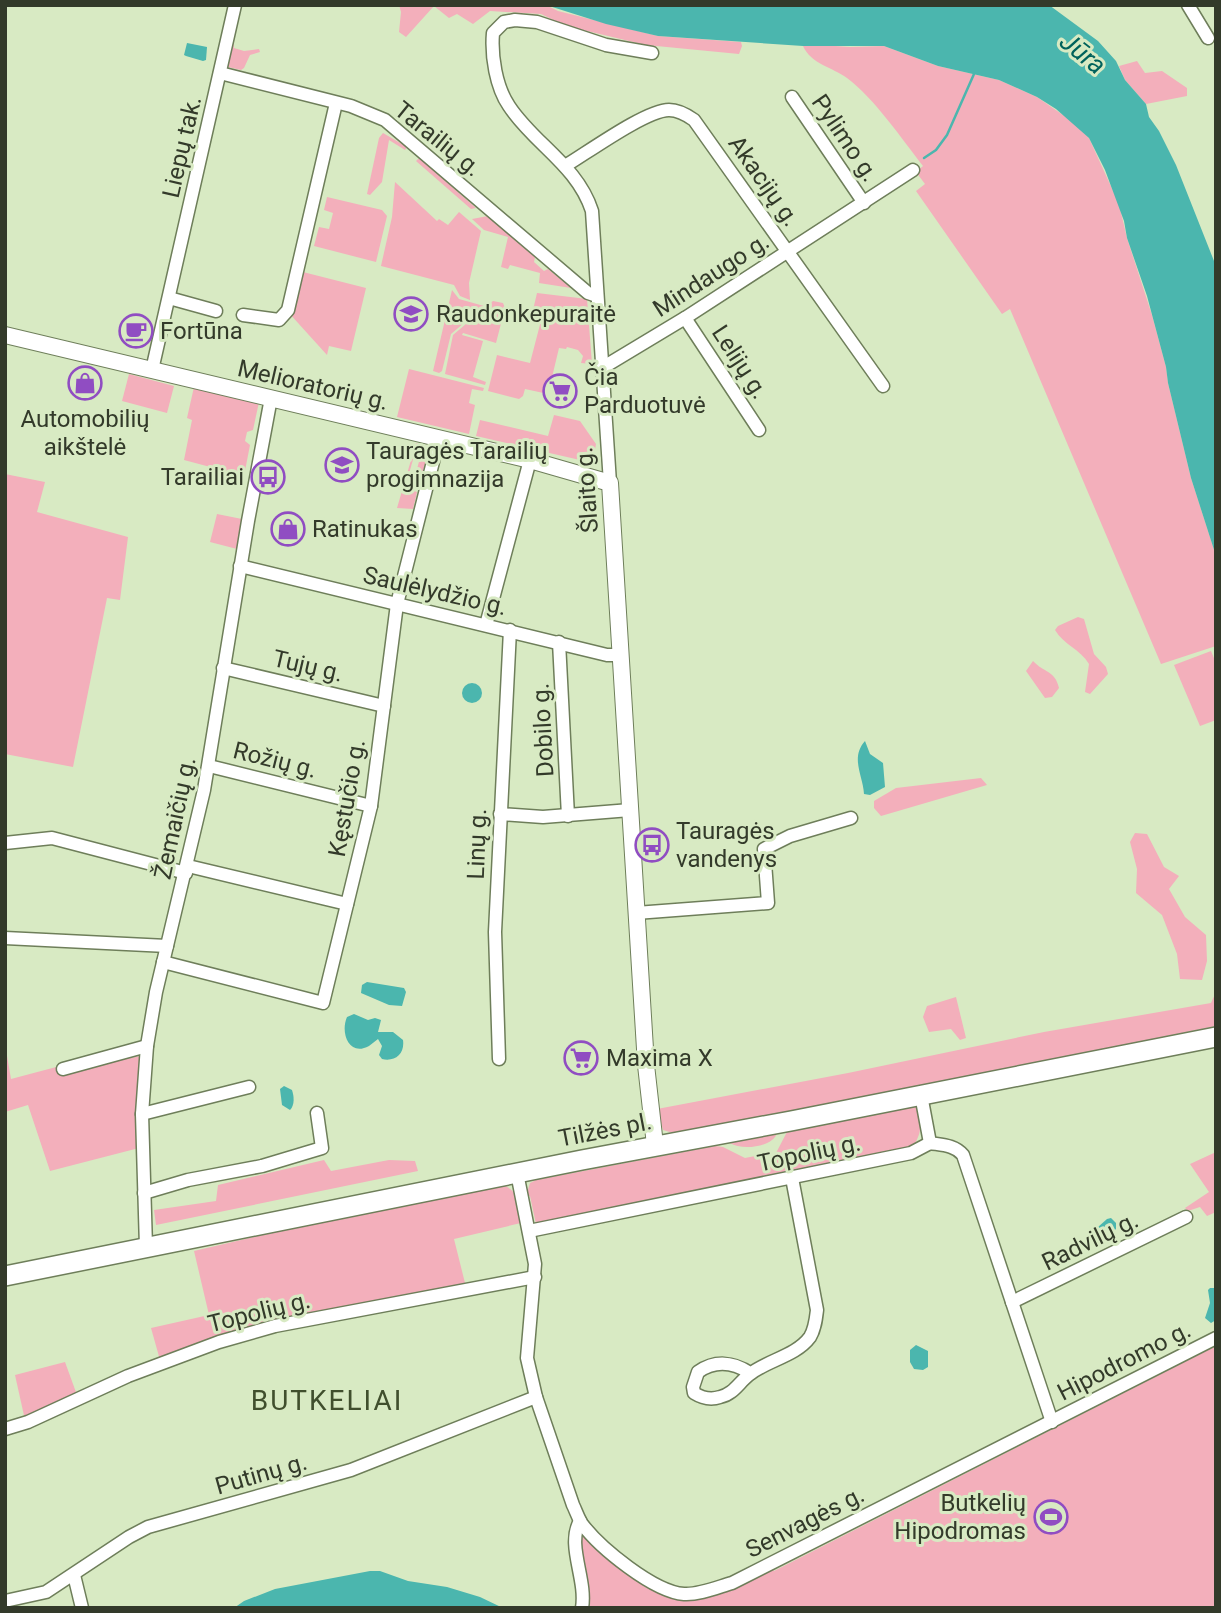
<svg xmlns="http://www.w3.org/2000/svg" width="1221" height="1613" font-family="Roboto,sans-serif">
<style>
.green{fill:#f3afbb}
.water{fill:#4bb6ae}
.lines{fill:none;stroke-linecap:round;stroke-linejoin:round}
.stream{stroke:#4bb6ae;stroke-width:2.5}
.minor-casing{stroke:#6e7e5a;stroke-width:15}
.major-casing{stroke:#6e7e5a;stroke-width:18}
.highway-casing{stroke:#6e7e5a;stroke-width:22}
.minor{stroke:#fff;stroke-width:12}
.major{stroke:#fff;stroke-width:16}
.highway{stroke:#fff;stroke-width:19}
.labels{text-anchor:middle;stroke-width:6;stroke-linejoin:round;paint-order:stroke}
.street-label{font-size:24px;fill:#333a2a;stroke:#d8eac3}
.poi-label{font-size:24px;fill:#333a2a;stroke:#d8eac3;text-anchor:start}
.water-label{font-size:26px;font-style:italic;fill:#00625c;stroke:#d8eac3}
.quarter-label{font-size:28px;letter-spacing:2px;fill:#404f2d;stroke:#d8eac3}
</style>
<rect width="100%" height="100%" fill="#d8eac3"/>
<g class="green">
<polygon points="399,5 546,5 558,11 658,36 741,42 742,46 739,54 646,45 566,26 541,14 490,11 473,24 457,14 449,18 434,6 406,37 399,32 401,12"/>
<polygon points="233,36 234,48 244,51 259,49 260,52 250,55 244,68 241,70 228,67 226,63"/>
<path d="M820,45L850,47L884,46L938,66L999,80L1037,97L1076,124L1089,138L1119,204L1127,238L1152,315L1166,367L1168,383L1191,478L1216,556V646L1161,664L1010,309L1002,314L916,191L925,184L916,172L923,166C902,139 874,98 847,78C832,67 811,64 803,46Z"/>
<polygon points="1137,61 1145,73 1162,71 1187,88 1187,96 1146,104 1125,80 1119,66"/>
<polygon points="383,133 407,147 405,150 389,140 382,182 370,195 367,194 379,138"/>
<polygon points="419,158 476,208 471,209 416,161"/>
<polygon points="395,182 437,221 439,219 448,225 459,212 481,231 469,283 470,300 460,296 454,285 381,266 392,217"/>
<polygon points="327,197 382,210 387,216 376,262 314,246 319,227 329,229 333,213 324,210"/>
<polygon points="488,216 535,257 534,262 544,271 548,269 571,288 539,283 540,273 510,265 508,269 501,267 508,237 484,230 472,219"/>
<polygon points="299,271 366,288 351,351 329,346 327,355 289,313"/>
<polygon points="452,290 459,299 484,306 451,334 442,371 439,373 433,371"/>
<polygon points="537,293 587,299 592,364 581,363 583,356 578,350 567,347 566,349 559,348 548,394 525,389 523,396 519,399 488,391 497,355 530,363 543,313 533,310"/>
<polygon points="493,301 503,303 505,308 496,343 463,333 462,335 483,341 473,377 486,382 485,385 445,374 453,335"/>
<polygon points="409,369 484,388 483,391 472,389 469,403 475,405 469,434 397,417"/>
<polygon points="129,374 174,386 167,413 122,401"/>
<polygon points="194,387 259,402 253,430 247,432 245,441 250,445 244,476 184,460 192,420 187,418"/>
<polygon points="554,415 580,421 596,444 594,455 580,460 476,436 480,420 548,436"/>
<polygon points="416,443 430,447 423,471 417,469 420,458 414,456 405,488 417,492 413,509 397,508"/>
<polygon points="5,474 45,482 37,512 128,537 120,600 107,598 73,767 5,754"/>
<polygon points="217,514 242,519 237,549 210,542"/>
<path d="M1078,617L1084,619L1094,654L1106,667L1108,674L1090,694L1085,692L1089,664C1080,649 1064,645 1055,630L1058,626Z"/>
<polygon points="1211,651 1216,663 1216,720 1200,726 1174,665"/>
<path d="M1033,661C1044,673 1055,670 1059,688L1052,697L1045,698L1026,671Z"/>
<polygon points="981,778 987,785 881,816 874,808 874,801 896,788"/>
<polygon points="1135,833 1147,834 1164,867 1179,876 1169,889 1185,917 1206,935 1207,961 1202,980 1180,979 1177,954 1162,915 1136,893 1137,869 1130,842"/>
<polygon points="1216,992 1216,1026 680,1135 663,1130 657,1109 848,1073 1044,1032 1211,1003"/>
<polygon points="956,997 966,1038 960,1040 951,1029 929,1032 923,1017 927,1006"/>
<polygon points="5,1044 11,1079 60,1066 63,1073 140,1056 137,1088 139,1148 50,1171 28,1105 5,1112"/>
<path d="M917,1105C922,1121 923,1136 910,1149L536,1224L530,1196H526L530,1183L536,1180L715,1146L723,1147L745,1158L765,1154L767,1161L777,1159L776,1153L788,1130Z"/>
<path d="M777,1133C773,1147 742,1151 730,1143Z"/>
<polygon points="1216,1152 1216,1212 1207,1216 1200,1207 1188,1211 1185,1208 1209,1192 1190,1164"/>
<polygon points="324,1160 331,1171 389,1160 415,1161 418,1171 156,1225 154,1210 216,1201 218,1185"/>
<path d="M505,1186C520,1192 519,1208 521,1223L454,1239L466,1287L259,1325L160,1360L151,1328L209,1315L194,1251L258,1236Z"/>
<polygon points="1216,1346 1216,1608 588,1608 580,1537 584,1537 634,1576 680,1596 772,1568 774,1571"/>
<polygon points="65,1362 77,1395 25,1420 15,1375"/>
</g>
<g class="water">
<polygon points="546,5 1049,5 1098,41 1116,61 1125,80 1146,104 1149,117 1159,131 1176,165 1216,266 1216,556 1191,478 1168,383 1166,367 1147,296 1127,238 1124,221 1105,170 1089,138 1056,109 1037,97 999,80 938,66 884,46 803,46 658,36 606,24"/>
<polygon points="187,43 207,47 206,60 203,61 186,56 184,55"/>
<circle cx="472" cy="693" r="10"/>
<path d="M865,741L870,754L883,763L885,787L870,795L864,794C863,775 850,758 865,741Z"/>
<polygon points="367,982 404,988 406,992 402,1006 389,1005 361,993 362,985"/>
<path d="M354,1014L368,1020L375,1018L381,1020L378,1032H393L403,1040C405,1054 395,1062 382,1059L379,1055L382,1046L378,1039C375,1041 372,1044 369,1046C349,1057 340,1033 347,1017Z"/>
<path d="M284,1086L292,1090C294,1096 295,1105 290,1110L282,1105L280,1089Z"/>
<polygon points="1111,1218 1116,1223 1116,1229 1109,1235 1102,1237 1098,1227 1107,1219"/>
<polygon points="1210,1288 1216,1288 1216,1320 1211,1323 1205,1318 1210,1303 1208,1290"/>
<polygon points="916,1345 928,1351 928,1367 923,1370 914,1369 910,1362 910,1350"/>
<polygon points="370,1571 380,1571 408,1581 447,1587 480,1597 503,1608 234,1608 244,1601 275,1589"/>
</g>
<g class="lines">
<polyline class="stream" points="924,158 936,150 947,135 974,74"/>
<defs>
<g id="minor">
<polyline points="1188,5 1208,38"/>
<polyline points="220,73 351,106 385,120 588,293 597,296"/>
<polyline points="792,97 864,203"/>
<path d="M565,166C587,153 646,110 669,110C678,110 687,115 694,120L883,386"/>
<polyline points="169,298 216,311"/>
<polyline points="243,315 279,320 288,310 336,103"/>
<polyline points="685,318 759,430"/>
<polyline points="602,368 685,318 913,170"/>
<polyline points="152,370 235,5"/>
<path d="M610,483L592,211C577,165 534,144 509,106C496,87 491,56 493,33L504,22L515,20L537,22L606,45L652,53"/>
<polyline points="240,566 607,655 621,655"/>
<polyline points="486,625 530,460"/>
<polyline points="559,642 568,816"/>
<polyline points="223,668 384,706"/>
<polyline points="209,766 371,806"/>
<polyline points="500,814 543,817 630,810"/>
<polyline points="5,843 52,838 186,873"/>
<polyline points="188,866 347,904"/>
<polyline points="636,913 768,903 764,849 790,836 851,818"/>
<polyline points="5,938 167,946"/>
<polyline points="163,962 323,1003 371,806 397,604 439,438"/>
<polyline points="499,1059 495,932 510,630"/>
<polyline points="63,1069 147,1046"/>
<path d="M921,1095L930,1143C942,1145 955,1145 963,1155L1052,1422"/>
<polyline points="142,1114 249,1087"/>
<path d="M517,1173L535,1264L527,1358L536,1397L573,1505C576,1511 578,1518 582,1524C600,1548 654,1592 684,1594C699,1595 718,1587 732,1583L1216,1338"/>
<polyline points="144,1193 188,1180 262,1166 322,1148 317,1113"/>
<polyline points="529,1231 911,1153 930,1143"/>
<polyline points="146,1247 142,1114 147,1046 156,992 204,790 248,521 271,398"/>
<polyline points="1012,1302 1186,1217"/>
<path d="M750,1373C733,1362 715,1360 698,1372L693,1387L694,1393C702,1398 711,1400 720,1397C734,1394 739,1382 750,1374C768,1360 796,1356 810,1337C815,1329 816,1319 817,1310L792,1178"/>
<polyline points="5,1429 28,1422 128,1376 219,1342 275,1326 535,1277"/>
<path d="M580,1521C566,1545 587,1579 582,1608"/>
<polyline points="74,1575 82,1608"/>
<polyline points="5,1601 46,1592 129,1537 148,1527 351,1470 536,1397"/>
</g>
<polyline id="major" points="5,335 530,460 610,483 646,1065 655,1145"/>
<polyline id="highway" points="5,1276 582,1160 791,1121 1216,1037"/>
</defs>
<use href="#minor" class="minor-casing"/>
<use href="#major" class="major-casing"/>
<use href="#highway" class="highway-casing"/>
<use href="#minor" class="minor"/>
<use href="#major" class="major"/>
<use href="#highway" class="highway"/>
</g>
<defs>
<symbol id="school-ring" viewBox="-11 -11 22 22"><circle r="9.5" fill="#d8eac3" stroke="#904dc2" stroke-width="1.5"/><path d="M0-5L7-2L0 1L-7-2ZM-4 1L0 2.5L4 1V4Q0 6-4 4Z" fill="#904dc2"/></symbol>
<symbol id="cafe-ring" viewBox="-11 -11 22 22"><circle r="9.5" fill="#d8eac3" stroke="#904dc2" stroke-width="1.5"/><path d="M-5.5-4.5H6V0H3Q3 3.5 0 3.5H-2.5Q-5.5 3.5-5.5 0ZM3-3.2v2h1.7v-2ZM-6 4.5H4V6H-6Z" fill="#904dc2"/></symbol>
<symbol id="shop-ring" viewBox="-11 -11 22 22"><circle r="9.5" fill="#d8eac3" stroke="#904dc2" stroke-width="1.5"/><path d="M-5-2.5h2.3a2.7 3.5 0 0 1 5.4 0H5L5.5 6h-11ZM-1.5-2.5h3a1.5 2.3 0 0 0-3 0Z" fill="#904dc2"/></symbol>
<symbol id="supermarket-ring" viewBox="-11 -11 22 22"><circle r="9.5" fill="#d8eac3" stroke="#904dc2" stroke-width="1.5"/><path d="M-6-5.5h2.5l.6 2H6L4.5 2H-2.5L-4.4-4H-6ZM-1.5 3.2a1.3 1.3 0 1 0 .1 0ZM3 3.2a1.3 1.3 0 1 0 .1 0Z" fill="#904dc2"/></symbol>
<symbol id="bus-ring" viewBox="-11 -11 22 22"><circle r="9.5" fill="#d8eac3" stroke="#904dc2" stroke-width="1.5"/><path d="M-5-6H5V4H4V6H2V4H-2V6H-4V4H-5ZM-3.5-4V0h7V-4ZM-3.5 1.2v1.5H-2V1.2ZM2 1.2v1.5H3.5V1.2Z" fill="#904dc2"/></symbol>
<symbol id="stadium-ring" viewBox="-11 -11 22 22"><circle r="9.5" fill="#d8eac3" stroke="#904dc2" stroke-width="1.5"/><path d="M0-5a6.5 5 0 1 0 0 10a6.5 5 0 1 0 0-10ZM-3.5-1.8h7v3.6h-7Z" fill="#904dc2"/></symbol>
</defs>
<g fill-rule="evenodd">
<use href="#school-ring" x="392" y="295" width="38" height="38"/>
<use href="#cafe-ring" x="117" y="312" width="38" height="38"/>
<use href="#shop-ring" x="66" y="364" width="38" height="38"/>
<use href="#supermarket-ring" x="541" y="372" width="38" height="38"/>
<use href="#school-ring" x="323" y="446" width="38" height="38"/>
<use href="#bus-ring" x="249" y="458" width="38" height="38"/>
<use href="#shop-ring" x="269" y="510" width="38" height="38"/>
<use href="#bus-ring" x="633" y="826" width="38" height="38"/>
<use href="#supermarket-ring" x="562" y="1039" width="38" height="38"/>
<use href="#stadium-ring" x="1032" y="1498" width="38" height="38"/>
</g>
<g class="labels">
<g class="street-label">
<text transform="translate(845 138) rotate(56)" y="8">Pylimo g.</text>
<text transform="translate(438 139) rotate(39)" y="8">Tarailių g.</text>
<text transform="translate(182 147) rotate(-77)" y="8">Liepų tak.</text>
<text transform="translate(764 181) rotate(55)" y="8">Akacijų g.</text>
<text transform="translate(711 275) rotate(-33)" y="8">Mindaugo g.</text>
<text transform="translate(740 362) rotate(57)" y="8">Lelijų g.</text>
<text transform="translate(313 385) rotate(13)" y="8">Melioratorių g.</text>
<text transform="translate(587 490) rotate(-94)" y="8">Šlaito g.</text>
<text transform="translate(435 591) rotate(13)" y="8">Saulėlydžio g.</text>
<text transform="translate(308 666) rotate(13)" y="8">Tujų g.</text>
<text transform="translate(543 730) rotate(-93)" y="8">Dobilo g.</text>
<text transform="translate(275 760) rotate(14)" y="8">Rožių g.</text>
<text transform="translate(347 798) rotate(-80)" y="8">Kęstučio g.</text>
<text transform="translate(175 818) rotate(-78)" y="8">Žemaičių g.</text>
<text transform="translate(477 844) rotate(-88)" y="8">Linų g.</text>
<text transform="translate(605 1130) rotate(-11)" y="8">Tilžės pl.</text>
<text transform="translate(809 1153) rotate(-12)" y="8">Topolių g.</text>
<text transform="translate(1090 1241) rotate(-26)" y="8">Radvilų g.</text>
<text transform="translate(259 1312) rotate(-14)" y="8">Topolių g.</text>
<text transform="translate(1124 1361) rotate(-27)" y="8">Hipodromo g.</text>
<text transform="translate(261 1474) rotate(-16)" y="8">Putinų g.</text>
<text transform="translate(805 1522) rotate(-27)" y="8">Senvagės g.</text>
</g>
<g class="poi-label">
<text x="436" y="322">Raudonkepuraitė</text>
<text x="160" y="339">Fortūna</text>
<text x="584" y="385">Čia<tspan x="584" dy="28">Parduotuvė</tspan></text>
<text x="85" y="427" text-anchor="middle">Automobilių<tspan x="85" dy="28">aikštelė</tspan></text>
<text x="366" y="459">Tauragės Tarailių<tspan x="366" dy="28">progimnazija</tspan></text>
<text x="244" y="485" text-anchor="end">Tarailiai</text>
<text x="312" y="537">Ratinukas</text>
<text x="676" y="839">Tauragės<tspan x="676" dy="28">vandenys</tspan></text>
<text x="606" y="1066">Maxima X</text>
<text x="1026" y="1511" text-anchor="end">Butkelių<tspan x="1026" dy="28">Hipodromas</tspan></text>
</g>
<g class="water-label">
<text transform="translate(1083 53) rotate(39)" y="9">Jūra</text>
</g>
<g class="quarter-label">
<text x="327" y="1410">BUTKELIAI</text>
</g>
</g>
<rect width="1221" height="1613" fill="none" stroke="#333a2a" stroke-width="14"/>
</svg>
